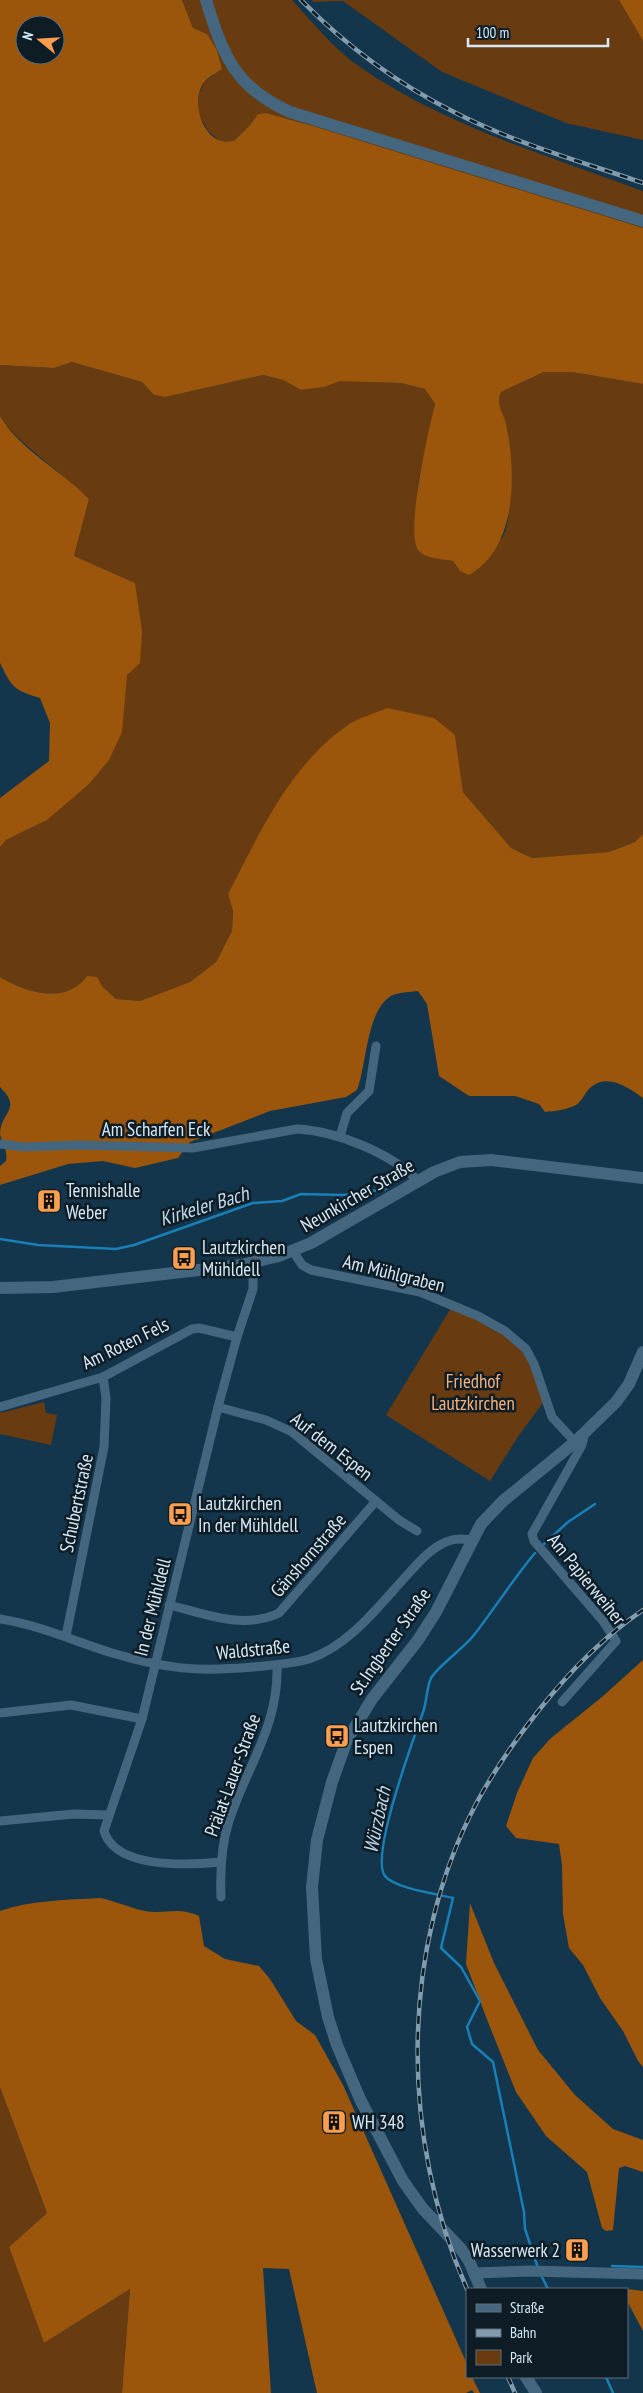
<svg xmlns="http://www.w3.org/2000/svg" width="643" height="2393" font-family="'PT Sans Narrow',sans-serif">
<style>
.green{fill:#683b11}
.forest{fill:#9b560b;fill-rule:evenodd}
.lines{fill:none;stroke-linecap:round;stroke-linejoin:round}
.stream{stroke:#1a7fb6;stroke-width:2.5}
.minor{stroke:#44677f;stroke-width:9}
.tertiary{stroke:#44677f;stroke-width:11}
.secondary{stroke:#44677f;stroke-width:12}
.rail-casing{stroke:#829cae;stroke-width:4.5}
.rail{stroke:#0e1c26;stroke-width:2.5;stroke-dasharray:8;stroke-linecap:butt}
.labels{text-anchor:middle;stroke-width:5;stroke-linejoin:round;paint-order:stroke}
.street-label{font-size:19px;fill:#d6e9f7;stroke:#0e1c26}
.poi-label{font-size:19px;fill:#d6e9f7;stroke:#0e1c26;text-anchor:start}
.park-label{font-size:19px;fill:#f8b27b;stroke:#0e1c26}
.water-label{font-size:20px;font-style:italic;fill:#c2daec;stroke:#0e1c26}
</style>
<rect width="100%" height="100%" fill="#13364c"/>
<g class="green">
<path d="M182,0H292C313,23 334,49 360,67C445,126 546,155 643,191V228L313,126L266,113L258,114L250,125L234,141H220L208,131L197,111L199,94L205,81L222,69L217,50L207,34L193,28Z"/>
<polygon points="312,0 619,0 643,41 643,140 566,123 442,72 343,1 313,2"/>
<path d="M72,362L142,382L154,395L165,397L263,375L283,380L301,390L324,387L340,380L401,383L425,389L435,404L418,483L417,507L427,556L453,561L460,571C471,563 495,547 502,538C514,521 511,448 507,427C504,413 495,407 501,392L544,372H572L643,384V834L635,842L609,852L532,858L511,848L463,792L455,735L347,725C290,771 261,830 228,894L233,911L232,931L216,962L190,982L140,1001L116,999L102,986L87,976C66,1005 27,993 0,977V847L6,840L47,820L134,583L74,556L89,499C72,481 4,432 0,415C0,400 0,380 0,365L54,368Z"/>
<path d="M451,1308C476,1320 513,1333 527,1359C534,1373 538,1389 543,1403L519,1435L490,1481L386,1415Z"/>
<polygon points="44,1402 46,1413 57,1415 51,1445 0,1434 0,1413"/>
<polygon points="0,2087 47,2213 9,2247 44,2343 130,2289 122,2393 0,2393"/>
</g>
<g class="forest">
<path d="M0,0H182L193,28L207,34L217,50L222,69C217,73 210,76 206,80C190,96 200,136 222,141C225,142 230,141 234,141L250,125L258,114L266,113L313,126L643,228V384L572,372H544L501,392C495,407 505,413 507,428C516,475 517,548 469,575L460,571L453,561C443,559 426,559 419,551C404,536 429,428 435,404L425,389L401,383L340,381L324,387L301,390L283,380L263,375L165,397L154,395L142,382L72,362L54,368L0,365ZM25,25H55V55H25Z"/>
<polygon points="619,0 643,0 643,41"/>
<path d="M0,416C19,449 62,471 89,499L74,556L135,583L142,631L140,663L127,675L122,732L109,760L89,784L47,820L6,840L0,847V798L49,761L50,723L40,698C13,690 12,687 0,663Z"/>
<path d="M387,708L434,718L455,735L463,792L511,848L532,858L609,852L635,842L643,834V1098C628,1087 605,1071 588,1090C584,1095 581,1102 576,1105C566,1110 555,1111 545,1112L539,1104L515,1096H469L439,1076L427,1004L418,991C411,992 397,992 391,996C366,1011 367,1065 357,1090L346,1097L270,1111L190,1142L178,1158L135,1168L103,1161L68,1164L0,1185V1166L6,1161C8,1150 2,1144 0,1134C0,1113 23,1109 0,1087V977C27,993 66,1005 87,976L97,977L102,986L116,999L140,1001L190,982L216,962L232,931L233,911L228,894C259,834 289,767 345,727C357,718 374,714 387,708Z"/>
<polygon points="643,1660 643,2067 638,2061 623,2031 600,1998 583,1965 569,1948 563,1914 562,1865 559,1844 516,1838 506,1826 517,1793 533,1758 551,1738 602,1697"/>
<path d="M100,1898C116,1901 130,1908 145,1911C166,1915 176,1906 199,1916L204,1946L225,1959L259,1966L270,1979L296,2021L315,2035L343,2085L467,2364V2377H472L480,2393H474L472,2390L466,2393H317L289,2269L263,2268L271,2393H122L130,2289L44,2343L9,2247L47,2213L0,2087V1911C32,1900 67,1900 100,1898Z"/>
<polygon points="470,1903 494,1963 538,2050 575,2095 613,2129 643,2140 643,2172 625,2166 619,2168 613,2230 606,2231 602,2228 587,2172 546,2136 516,2092 488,2022 466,1964"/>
<polygon points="620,2288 643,2291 643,2331 627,2301 627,2289"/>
</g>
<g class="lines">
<g class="stream">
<polyline points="0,1239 38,1245 116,1249 134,1245 253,1203 282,1201 301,1194 344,1195 386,1189"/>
<polyline points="544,1544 568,1522 595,1504"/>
<path d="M535,1553C513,1579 495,1608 474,1635C464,1648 438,1666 431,1678C426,1689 427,1704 422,1715C413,1740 370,1857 385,1876C394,1888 437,1894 453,1898L441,1948L461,1967L480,2001L467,2027L472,2044L493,2062L524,2212L525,2229L538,2268"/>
<polyline points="612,2266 643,2267"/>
<polyline points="541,2275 548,2289"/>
<polyline points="606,2377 613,2393"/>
</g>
<g class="minor">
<polyline points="340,1136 347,1113 369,1091 376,1046"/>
<path d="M0,1144L24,1147L79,1145L193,1148L297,1129C336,1131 391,1153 418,1181"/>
<polyline points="293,1251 302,1265 311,1270 420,1292 478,1316 505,1331 526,1349 534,1364 552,1417 575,1442"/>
<polyline points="0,1407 103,1377 192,1329 199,1328 237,1337"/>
<polyline points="218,1407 266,1420 292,1432 399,1520 417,1531"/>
<path d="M169,1605C206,1614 243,1630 279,1613L376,1501"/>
<path d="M0,1619C39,1625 74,1641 112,1653C166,1669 197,1672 253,1667C272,1665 291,1664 309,1659C350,1646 381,1603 409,1573C419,1562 431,1548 446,1542C454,1538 463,1539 472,1540"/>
<polyline points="66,1636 104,1447 106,1398 103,1377"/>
<polyline points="562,1702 616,1641 603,1621 534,1541 532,1534 582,1445 585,1432"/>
<polyline points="0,1713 71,1705 142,1719"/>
<polyline points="0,1821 74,1814 108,1815"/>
<path d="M221,1862C189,1865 116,1870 104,1831L142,1719L218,1407L237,1337L253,1289V1263"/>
<path d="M221,1897C220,1872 221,1846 229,1821C247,1766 279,1726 277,1665"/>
</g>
<polyline class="tertiary" points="475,2273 530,2271 643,2274"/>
<g class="secondary">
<path d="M206,0C223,55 234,87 290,112L643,221"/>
<polyline points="0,1288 53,1287 241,1265 279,1256 311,1243 434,1172 460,1162 491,1160 643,1178"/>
<polyline points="481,2289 469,2261 461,2249 423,2209 403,2181 360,2099 337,2045 328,2017 316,1959 312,1887 317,1840 332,1782 347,1740 372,1699 418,1640 436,1612 481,1524 503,1501 575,1442 616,1402 629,1384 643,1352"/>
<polyline points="526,2377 536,2393"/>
</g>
<defs>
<g id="rail">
<path d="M301,0C345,45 398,84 454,112C514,143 580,161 643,183"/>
<path d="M467,2289C400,2138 399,1949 477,1802C495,1769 516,1739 539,1710C569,1672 603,1637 643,1610"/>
<polyline points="508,2377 515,2393"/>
</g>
</defs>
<use href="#rail" class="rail-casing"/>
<use href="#rail" class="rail"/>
</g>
<defs>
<symbol id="building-square" viewBox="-11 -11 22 22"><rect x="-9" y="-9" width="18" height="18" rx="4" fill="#fa9f4f" stroke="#0e1c26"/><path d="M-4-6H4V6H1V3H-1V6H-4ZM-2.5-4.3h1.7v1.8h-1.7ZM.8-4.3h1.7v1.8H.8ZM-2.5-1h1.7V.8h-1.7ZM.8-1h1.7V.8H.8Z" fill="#111"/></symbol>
<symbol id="bus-square" viewBox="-11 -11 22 22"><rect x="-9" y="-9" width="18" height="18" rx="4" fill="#fa9f4f" stroke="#0e1c26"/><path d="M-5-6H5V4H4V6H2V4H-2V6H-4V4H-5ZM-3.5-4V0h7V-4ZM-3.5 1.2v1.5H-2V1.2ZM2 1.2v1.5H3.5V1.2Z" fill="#111"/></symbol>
</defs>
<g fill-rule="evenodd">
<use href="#building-square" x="35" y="1187" width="28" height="28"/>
<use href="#bus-square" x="170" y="1244" width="28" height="28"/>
<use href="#bus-square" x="166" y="1500" width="28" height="28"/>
<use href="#bus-square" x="323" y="1722" width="28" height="28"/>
<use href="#building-square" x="320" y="2108" width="28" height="28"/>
<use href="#building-square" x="563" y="2236" width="28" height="28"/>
</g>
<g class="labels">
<g class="street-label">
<text x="156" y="1136">Am Scharfen Eck</text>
<text transform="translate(357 1195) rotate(-30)" y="7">Neunkircher Straße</text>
<text transform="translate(394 1273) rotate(14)" y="7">Am Mühlgraben</text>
<text transform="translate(125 1343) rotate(-26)" y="7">Am Roten Fels</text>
<text transform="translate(332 1446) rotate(38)" y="7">Auf dem Espen</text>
<text transform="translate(76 1503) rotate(-78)" y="7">Schubertstraße</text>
<text transform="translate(308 1555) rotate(-49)" y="7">Gänshornstraße</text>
<text transform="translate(587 1579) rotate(51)" y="7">Am Papierweiher</text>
<text transform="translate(152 1607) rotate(-76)" y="7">In der Mühldell</text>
<text transform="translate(390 1641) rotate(-55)" y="7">St.Ingberter Straße</text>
<text transform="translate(253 1649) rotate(-6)" y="7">Waldstraße</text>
<text transform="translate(232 1775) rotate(-70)" y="7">Prälat-Lauer-Straße</text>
</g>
<g class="poi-label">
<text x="66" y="1197">Tennishalle<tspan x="66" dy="22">Weber</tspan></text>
<text x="202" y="1254">Lautzkirchen<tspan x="202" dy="22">Mühldell</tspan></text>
<text x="198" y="1510">Lautzkirchen<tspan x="198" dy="22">In der Mühldell</tspan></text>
<text x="354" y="1732">Lautzkirchen<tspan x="354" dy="22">Espen</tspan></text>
<text x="352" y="2129">WH 348</text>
<text x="560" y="2257" text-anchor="end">Wasserwerk 2</text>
</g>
<g class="park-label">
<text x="473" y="1388">Friedhof<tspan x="473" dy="22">Lautzkirchen</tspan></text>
</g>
<g class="water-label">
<text transform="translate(204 1206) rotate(-17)" y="7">Kirkeler Bach</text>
<text transform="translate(377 1820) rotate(-78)" y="7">Würzbach</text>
</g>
</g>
<rect x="466" y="2288" width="162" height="90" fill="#0e1c26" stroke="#5e6e7a"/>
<rect x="476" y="2304" width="25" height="8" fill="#44677f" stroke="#5e6e7a"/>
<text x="510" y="2313" font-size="15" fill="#d6e9f7">Straße</text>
<rect x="476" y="2329" width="25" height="8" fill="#829cae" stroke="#5e6e7a"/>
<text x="510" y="2338" font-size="15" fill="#d6e9f7">Bahn</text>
<rect x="476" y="2350" width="25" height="15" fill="#683b11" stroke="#5e6e7a"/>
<text x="510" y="2363" font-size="15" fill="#d6e9f7">Park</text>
<g transform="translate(40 40) rotate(288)"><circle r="24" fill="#0e1c26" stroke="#5e6e7a"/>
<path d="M0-4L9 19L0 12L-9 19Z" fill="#fa9f4f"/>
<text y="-8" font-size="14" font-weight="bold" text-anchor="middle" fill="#d6e9f7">N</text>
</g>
<path d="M468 38v8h140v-8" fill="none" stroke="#d6e9f7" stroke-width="2.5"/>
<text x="476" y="38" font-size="15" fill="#d6e9f7" stroke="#0e1c26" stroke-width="4" paint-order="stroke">100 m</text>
</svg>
